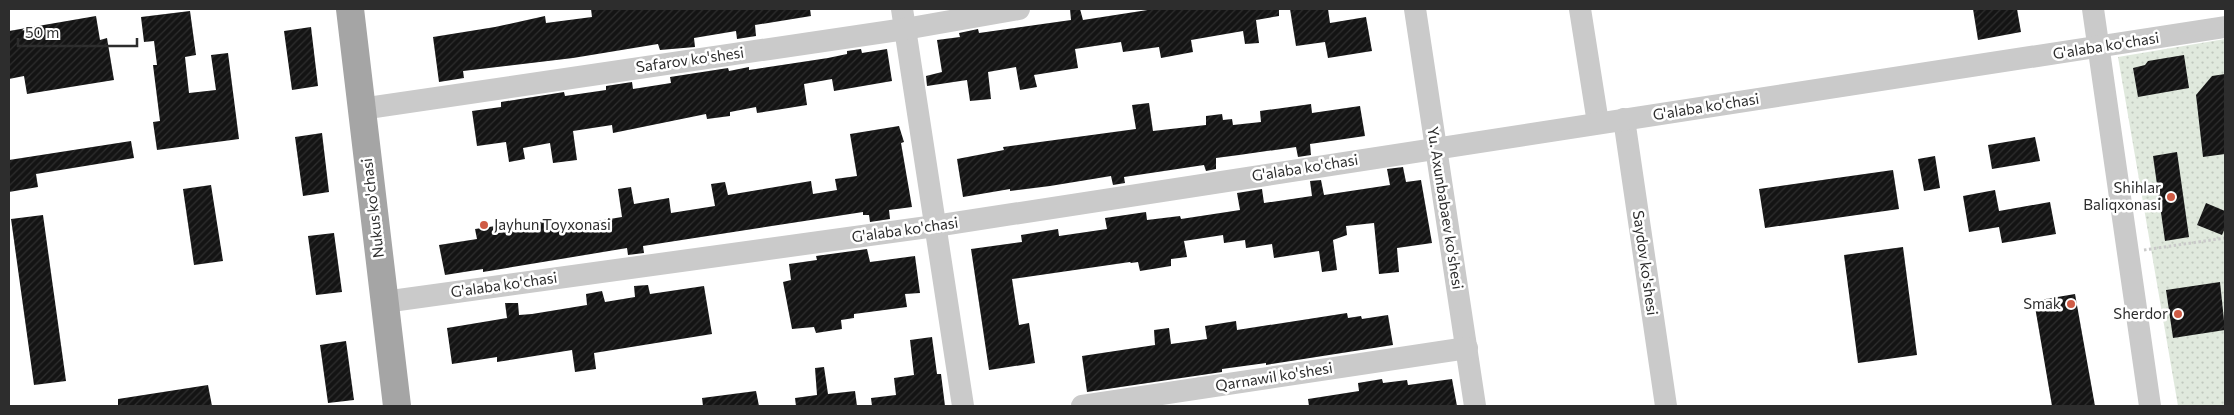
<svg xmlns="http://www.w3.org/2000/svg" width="2234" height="415" font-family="Commissioner,sans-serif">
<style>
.grass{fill:url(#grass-dots)}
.building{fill:url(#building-hatch)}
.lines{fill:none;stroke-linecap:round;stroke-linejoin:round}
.path{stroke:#cacaca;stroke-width:3;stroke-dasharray:2.5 2.5;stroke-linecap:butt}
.minor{stroke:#cacaca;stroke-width:22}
.major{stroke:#a5a5a5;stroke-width:28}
.poi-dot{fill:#cf5b45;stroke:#fff;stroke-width:2}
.labels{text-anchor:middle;stroke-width:5;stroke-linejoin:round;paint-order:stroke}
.street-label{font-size:15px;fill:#2d2d2d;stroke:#fff}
.poi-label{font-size:15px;fill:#2d2d2d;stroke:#fff;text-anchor:end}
</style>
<defs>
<pattern id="grass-dots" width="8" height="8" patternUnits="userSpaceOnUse" patternTransform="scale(1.25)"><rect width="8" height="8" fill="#e0e9dd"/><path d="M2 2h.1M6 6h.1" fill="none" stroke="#c0c8be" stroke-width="1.8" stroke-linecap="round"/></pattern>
<pattern id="building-hatch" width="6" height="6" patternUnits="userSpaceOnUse" patternTransform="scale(1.25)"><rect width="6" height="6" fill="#141414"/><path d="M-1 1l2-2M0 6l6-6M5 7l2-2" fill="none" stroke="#2e2e2e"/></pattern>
</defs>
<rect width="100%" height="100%" fill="#fff"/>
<polygon class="grass" points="2225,39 2225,406 2178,406 2118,57"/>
<g class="building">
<polygon points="591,9 810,9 811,16 755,25 756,36 737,39 736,31 694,38 695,47 660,50 658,44 573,58 463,71 464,78 439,82 433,37 495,27 545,16 546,23 592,17"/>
<polygon points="1070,9 1080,9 1083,20 1154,9 1279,9 1279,16 1256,20 1259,43 1245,44 1243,31 1191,40 1193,52 1161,58 1159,47 1123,52 1121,42 1075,49 1078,68 1034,75 1037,87 1020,90 1016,67 988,72 991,99 970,101 967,80 927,86 926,76 942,72 937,40 960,37 959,33 978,29 979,33 1071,20"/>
<polygon points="1290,9 1328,9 1330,23 1366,17 1372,51 1328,58 1325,42 1296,46"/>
<polygon points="1973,9 2017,9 2021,32 1978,40"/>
<polygon points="190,11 196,55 185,57 189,93 216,90 211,55 228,53 239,139 157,150 153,122 160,121 153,65 157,65 154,41 144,42 141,17"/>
<polygon points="96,16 100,40 107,38 114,80 27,94 24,76 9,79 9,31"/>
<polygon points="311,27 318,86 292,90 284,31"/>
<polygon points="861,49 862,53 887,49 892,81 834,91 832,79 804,84 807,105 757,113 756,107 730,112 730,116 707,119 706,114 613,133 612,125 573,131 577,160 553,163 550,143 523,148 525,159 509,162 506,142 477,146 472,111 501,107 501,102 564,92 565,96 606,90 606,86 632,82 633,89 671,83 670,77 728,68 729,71 749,67 749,70 828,58 847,54 847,51"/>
<polygon points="2184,55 2189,88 2138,97 2133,68 2145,65 2148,61"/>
<polygon points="2225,74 2225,154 2203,157 2196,95 2212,76"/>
<polygon points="1149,103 1153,131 1206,125 1206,116 1222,114 1223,120 1232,119 1233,125 1261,122 1260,111 1311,104 1312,113 1360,106 1365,136 1310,144 1311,155 1298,157 1296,147 1239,155 1216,158 1216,169 1206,171 1204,165 1124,177 1125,183 1113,185 1111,176 1050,186 1010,191 1010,189 963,197 957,159 1004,150 1003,147 1136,129 1132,105"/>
<polygon points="899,126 904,142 901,143 912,207 889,210 890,219 870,222 869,215 863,215 863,212 643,246 644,253 628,255 627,248 483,272 483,269 445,275 439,245 477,239 475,229 496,226 498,233 529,228 528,224 552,220 554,228 622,217 618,189 631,187 634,204 669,198 671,213 715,206 711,184 725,182 728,195 811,181 813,194 837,190 835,179 857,176 850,134"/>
<polygon points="322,133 329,192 303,196 295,137"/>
<polygon points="2035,137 2040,161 1992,169 1988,145"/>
<polygon points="131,141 134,158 36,174 38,187 9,192 9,160"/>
<polygon points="2177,152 2189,237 2165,241 2153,156"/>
<polygon points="1935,156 1940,188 1924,191 1918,159"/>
<polygon points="1403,167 1406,182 1421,180 1432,243 1397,248 1399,272 1379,274 1374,223 1346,226 1347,235 1333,240 1337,270 1322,272 1319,251 1274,258 1272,244 1246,248 1245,240 1224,243 1223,235 1184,241 1187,257 1171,259 1171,266 1140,271 1138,262 1131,263 1130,262 1012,279 1019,325 1029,323 1035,363 989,370 971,249 1022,242 1021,235 1058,229 1059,236 1107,229 1105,218 1146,212 1147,220 1180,216 1181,219 1240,210 1237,193 1262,189 1264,203 1312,196 1310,181 1321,180 1324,195 1390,185 1387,169"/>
<polygon points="1893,170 1899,209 1765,228 1759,189"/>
<polygon points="211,185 223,261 194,265 183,189"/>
<polygon points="1995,190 1999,211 2050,202 2056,234 2002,243 1999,227 1969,232 1963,196"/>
<polygon points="2206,203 2225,211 2225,228 2222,235 2197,225"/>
<polygon points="43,215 66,381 34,385 11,219"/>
<polygon points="334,233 342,292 316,295 308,236"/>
<polygon points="1903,247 1917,355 1858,363 1844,255"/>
<polygon points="867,249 870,262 915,256 920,293 905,294 907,307 854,314 854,318 841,320 842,329 816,333 814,327 792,329 783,282 791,280 789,264 817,260 816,256"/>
<polygon points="2220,282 2225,330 2173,338 2166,290"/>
<polygon points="648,285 650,294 704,286 712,334 594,353 596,369 575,372 572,350 497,362 497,357 452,364 447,328 507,318 505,303 518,303 519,315 532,314 587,305 586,294 602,291 605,302 635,297 634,286"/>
<polygon points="2075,294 2095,406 2052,406 2034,301"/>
<polygon points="1347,313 1348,318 1361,316 1362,319 1388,315 1393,345 1266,365 1266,363 1222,369 1222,372 1087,392 1082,356 1155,345 1154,330 1169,328 1171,344 1207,339 1205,326 1236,321 1237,330"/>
<polygon points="932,337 937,374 941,374 945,406 872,406 871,398 896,395 894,378 914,375 910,340"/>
<polygon points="346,341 354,400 328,403 320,345"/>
<polygon points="824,367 828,394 855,391 857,406 796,406 795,398 817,395 815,368"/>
<polygon points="1382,379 1383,383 1407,380 1408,385 1452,379 1457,406 1309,406 1308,399 1359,391 1358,383"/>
<polygon points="208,385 212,406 118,406 118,399"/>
<polygon points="756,391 759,406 703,406 702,398"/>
</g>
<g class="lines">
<polyline class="path" points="2144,250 2225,238"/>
<g class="minor">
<polyline points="902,9 963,406"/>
<polyline points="1415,9 1475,406"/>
<polyline points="1580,9 1598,123"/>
<polyline points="2093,9 2150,406"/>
<polyline points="361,109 905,29 1019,9"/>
<polyline points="1624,119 1666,406"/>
<polyline points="384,302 935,226 2225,27"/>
<polyline points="1082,406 1467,348"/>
</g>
<polyline class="major" points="350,9 397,406"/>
</g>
<g class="poi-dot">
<circle cx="2171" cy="197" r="5"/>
<circle cx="484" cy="225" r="5"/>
<circle cx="2071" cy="304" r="5"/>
<circle cx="2178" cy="314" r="5"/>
</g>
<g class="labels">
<g class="street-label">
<text transform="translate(2106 46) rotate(-9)" y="5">G'alaba ko'chasi</text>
<text transform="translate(690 60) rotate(-8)" y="5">Safarov ko'shesi</text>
<text transform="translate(1706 107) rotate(-9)" y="5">G'alaba ko'chasi</text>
<text transform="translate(1305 168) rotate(-9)" y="5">G'alaba ko'chasi</text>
<text transform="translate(373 208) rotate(-97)" y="5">Nukus ko'chasi</text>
<text transform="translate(1445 208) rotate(81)" y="5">Yu. Axunbabaev ko'shesi</text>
<text transform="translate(905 230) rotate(-8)" y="5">G'alaba ko'chasi</text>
<text transform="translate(1645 263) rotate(82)" y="5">Saydov ko'shesi</text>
<text transform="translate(504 285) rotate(-8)" y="5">G'alaba ko'chasi</text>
<text transform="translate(1274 377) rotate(-9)" y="5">Qarnawil ko'shesi</text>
</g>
<g class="poi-label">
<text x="2161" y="193">Shihlar<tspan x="2161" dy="17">Baliqxonasi</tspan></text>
<text x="494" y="230" text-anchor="start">Jayhun Toyxonasi</text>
<text x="2061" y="309">Smak</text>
<text x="2168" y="319">Sherdor</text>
</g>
</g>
<rect width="2234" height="415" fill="none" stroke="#2d2d2d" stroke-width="20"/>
<path d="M18 38v8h119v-8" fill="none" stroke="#2d2d2d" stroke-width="2.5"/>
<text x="25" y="38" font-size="15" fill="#2d2d2d" stroke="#ffffff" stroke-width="4" paint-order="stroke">50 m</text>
</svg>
